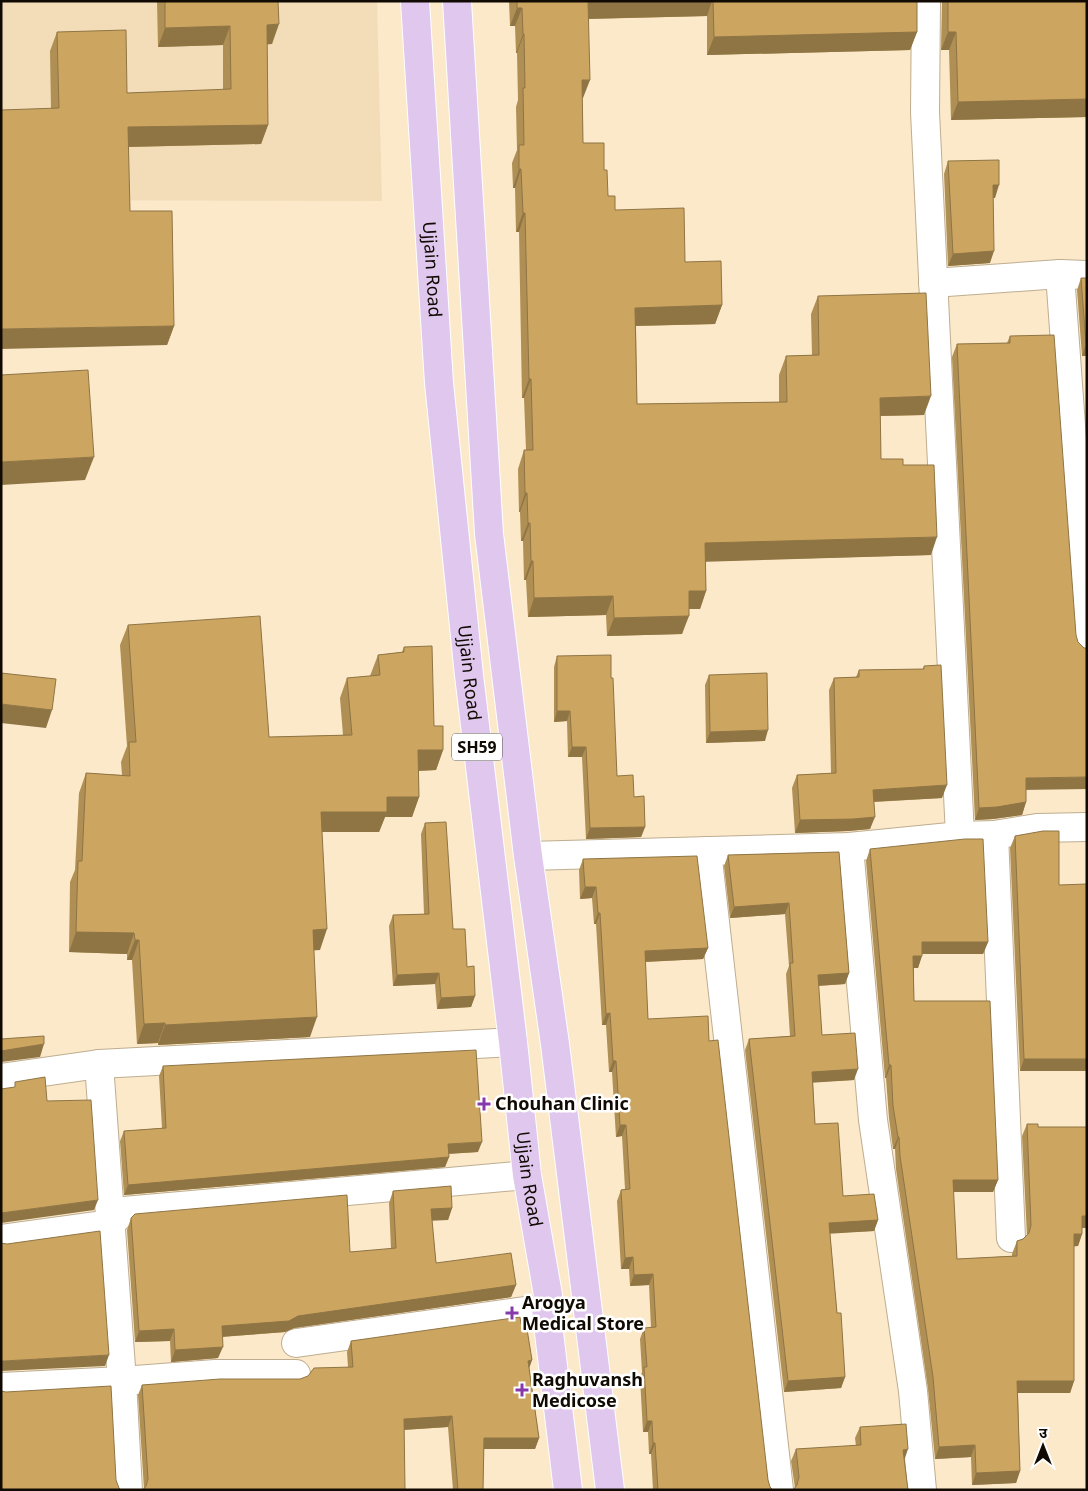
<svg xmlns="http://www.w3.org/2000/svg" width="1088" height="1491" font-family="Georgia,'Noto Sans Devanagari',serif">
<style>
.built{fill:#f3ddb8}
.lines{fill:none;stroke-linecap:round;stroke-linejoin:round}
.minor-casing{stroke:#bead90;stroke-width:30}
.major-casing{stroke:#fff;stroke-width:30}
.minor{stroke:#fff;stroke-width:28}
.major{stroke:#e0c7ee;stroke-width:28}
.wall{fill:#af8f53}
.shaded-wall{fill:#8f7444}
.building{fill:#cca661;stroke:#8f7444}
.poi-dot{fill:#8639aa;stroke:#fff;stroke-width:2}
.labels{text-anchor:middle;stroke-width:5;stroke-linejoin:round;paint-order:stroke}
.shield{fill:#fff;stroke:#58544e;stroke-width:1}
.shield-label{font-size:16px;font-weight:bold;fill:#100a02}
.street-label{font-size:18px;fill:#100a02;stroke:#fff}
.poi-label{font-size:18px;font-weight:bold;fill:#100a02;stroke:#fff;text-anchor:start}
</style>
<rect width="100%" height="100%" fill="#fbe9ca"/>
<polygon class="built" points="1,1 377,1 382,201 1,200"/>
<g class="lines">
<defs>
<g id="minor">
<polyline points="926,1 925,112 960,836"/>
<polyline points="1060,274 1087,646"/>
<polyline points="933,283 1060,274 1087,275"/>
<polyline points="994,835 1011,1238"/>
<polyline points="849,847 873,1120 913,1391 922,1490"/>
<polyline points="707,851 779,1490"/>
<polyline points="528,856 849,847 960,836 994,835 1037,828 1087,827"/>
<polyline points="99,1064 122,1381 128,1490"/>
<polyline points="1,1078 99,1064 513,1042"/>
<polyline points="1,1239 110,1224 124,1211 527,1175"/>
<polyline points="296,1343 546,1308"/>
<polyline points="1,1387 122,1381 215,1374 296,1374"/>
</g>
<g id="major">
<path id="s1" d="M415,1L439,383L469,675L513,1042L527,1175L548,1295L546,1308L568,1490"/>
<polyline points="457,1 489,534 528,856 555,1044 610,1490"/>
</g>
</defs>
<use href="#minor" class="minor-casing"/>
<use href="#major" class="major-casing"/>
<use href="#minor" class="minor"/>
<use href="#major" class="major"/>
</g>
<g class="wall">
<polygon points="157,1 278,1 272,44 267,44 268,125 261,144 128,147 130,211 174,326 167,345 51,109 50,51 57,32 127,93 223,90 223,45 158,47"/>
<polygon points="509,1 917,1 917,32 910,50 707,55 707,16 588,19 583,98 582,98 583,143 604,170 608,196 615,210 685,262 722,305 715,324 636,326 637,404 779,402 779,375 786,356 812,355 811,314 818,296 924,415 880,416 881,459 903,465 931,555 706,561 706,591 700,609 689,609 682,634 607,636 606,615 528,617 526,580 524,580 523,541 521,541 520,512 519,512 518,469 524,450 526,450 524,398 522,398 519,232 516,232 515,188 513,188 512,163 517,150 516,107 518,100 517,53 516,53 515,26 510,26"/>
<polygon points="942,1 1087,1 1087,117 951,120 949,50 941,50"/>
<polygon points="948,161 995,198 993,198 990,263 948,266 944,174"/>
<polygon points="1081,278 1087,278 1087,356 1082,356 1077,290"/>
<polygon points="1010,336 1026,802 1022,815 993,819 975,820 952,357 957,344 1007,343"/>
<polygon points="128,625 269,737 343,735 340,698 347,678 370,676 378,655 402,652 404,647 443,750 436,770 419,771 419,797 412,817 385,817 379,832 322,832 320,950 314,950 310,1037 158,1045 158,1043 137,1044 132,960 127,960 127,954 69,952 70,882 75,870 79,793 86,773 122,775 121,762 127,746 120,645"/>
<polygon points="557,656 611,678 617,776 634,797 645,827 641,837 586,839 582,757 568,757 567,721 554,722 554,667"/>
<polygon points="924,666 942,798 874,802 870,829 848,831 795,833 792,788 797,775 831,773 829,690 834,678 856,677 859,670 923,669"/>
<polygon points="709,675 765,741 706,743 705,685"/>
<polygon points="425,823 453,929 467,967 475,996 471,1007 437,1009 435,984 393,986 389,926 393,915 424,914 421,834"/>
<polygon points="1015,836 1059,885 1087,1071 1020,1071 1010,848"/>
<polygon points="870,849 988,942 983,954 922,954 918,968 914,968 914,1001 998,1180 993,1192 953,1192 957,1259 1012,1256 1012,1254 1017,1241 1023,1239 1027,1236 1022,1136 1027,1124 1038,1127 1087,1228 1082,1228 1082,1234 1078,1246 1074,1246 1074,1381 1070,1393 1018,1393 1020,1471 1016,1483 972,1485 971,1457 935,1459 928,1389 896,1169 895,1149 893,1149 889,1118 886,1078 885,1078 866,861"/>
<polygon points="839,852 849,973 845,984 818,986 822,1035 854,1080 813,1082 815,1124 843,1196 878,1220 874,1231 830,1233 837,1313 845,1377 841,1388 784,1392 745,1050 749,1039 790,1036 786,974 789,966 785,914 730,918 724,866 728,855"/>
<polygon points="583,859 708,948 703,959 645,962 648,1019 709,1041 768,1480 770,1487 773,1490 653,1490 651,1454 649,1454 648,1432 643,1432 640,1378 642,1372 640,1339 644,1328 651,1328 649,1285 630,1286 629,1269 621,1269 617,1201 621,1190 625,1189 622,1136 616,1137 612,1072 609,1072 606,1025 602,1025 596,924 594,924 592,898 580,899 579,870"/>
<polygon points="163,1066 478,1152 448,1154 449,1157 445,1167 124,1195 120,1141 124,1131 162,1128 159,1076"/>
<polygon points="393,1191 452,1208 448,1220 432,1220 436,1263 516,1285 511,1297 294,1328 285,1332 222,1337 218,1358 171,1362 170,1341 135,1342 127,1230 131,1218 350,1252 391,1249 389,1203"/>
<polygon points="521,1324 532,1360 529,1368 539,1438 535,1449 484,1449 483,1490 453,1490 448,1427 404,1430 144,1489 138,1395 142,1385 300,1379 348,1367 347,1352 351,1341"/>
<polygon points="860,1427 904,1459 795,1488 791,1461 796,1449 856,1446 855,1438"/>
</g>
<g class="shaded-wall">
<polygon points="587,1 712,1 707,16 581,19"/>
<polygon points="517,8 522,8 515,26 510,26"/>
<polygon points="279,24 272,44 260,45 267,25"/>
<polygon points="230,26 223,45 158,47 165,28"/>
<polygon points="917,32 910,50 707,55 714,37"/>
<polygon points="948,32 956,32 949,50 941,50"/>
<polygon points="523,34 524,34 517,53 516,53"/>
<polygon points="582,80 590,80 583,98 575,98"/>
<polygon points="1087,99 1087,117 951,120 958,102"/>
<polygon points="268,125 261,144 121,147 128,127"/>
<polygon points="519,169 521,169 515,188 513,188"/>
<polygon points="993,185 999,185 995,198 988,198"/>
<polygon points="523,213 525,213 519,232 516,232"/>
<polygon points="994,251 990,263 948,266 953,254"/>
<polygon points="722,305 715,324 628,326 635,308"/>
<polygon points="174,326 167,345 1,349 1,329"/>
<polygon points="1086,344 1087,344 1087,356 1082,356"/>
<polygon points="529,379 531,379 524,398 522,398"/>
<polygon points="931,396 924,415 873,416 880,398"/>
<polygon points="94,457 85,480 1,485 1,462"/>
<polygon points="525,493 527,493 520,512 519,512"/>
<polygon points="528,523 530,523 523,541 521,541"/>
<polygon points="937,537 931,555 699,562 705,543"/>
<polygon points="531,561 533,561 526,580 524,580"/>
<polygon points="689,591 706,591 700,609 682,609"/>
<polygon points="613,596 606,615 528,617 534,598"/>
<polygon points="689,616 682,634 607,636 614,618"/>
<polygon points="1,704 52,710 46,728 1,723"/>
<polygon points="557,711 570,711 567,721 554,722"/>
<polygon points="768,730 765,741 706,743 710,732"/>
<polygon points="572,747 586,747 582,757 568,757"/>
<polygon points="418,750 443,750 436,770 411,771"/>
<polygon points="1087,777 1087,789 1021,790 1026,778"/>
<polygon points="947,785 942,798 868,802 873,790"/>
<polygon points="387,797 419,797 412,817 385,817 379,832 313,832 321,812"/>
<polygon points="1026,802 1022,815 993,819 975,820 979,808"/>
<polygon points="875,817 870,829 848,831 795,833 800,820"/>
<polygon points="645,827 641,837 586,839 590,828"/>
<polygon points="585,887 596,887 592,898 580,899"/>
<polygon points="789,903 785,914 730,918 734,907"/>
<polygon points="598,913 600,913 596,924 594,924"/>
<polygon points="327,929 320,950 305,951 313,930"/>
<polygon points="76,932 134,933 127,954 69,952"/>
<polygon points="135,940 139,940 132,960 127,960"/>
<polygon points="922,942 988,942 983,954 918,954"/>
<polygon points="708,948 703,959 641,962 645,951"/>
<polygon points="913,956 922,956 918,968 909,968"/>
<polygon points="439,973 435,984 393,986 397,975"/>
<polygon points="849,973 845,984 814,986 818,975"/>
<polygon points="475,996 471,1007 437,1009 441,998"/>
<polygon points="610,1013 606,1025 602,1025 606,1014"/>
<polygon points="317,1017 310,1037 158,1045 165,1025"/>
<polygon points="165,1023 158,1043 137,1044 144,1024"/>
<polygon points="44,1044 40,1057 1,1062 1,1051 3,1050"/>
<polygon points="1024,1059 1087,1059 1087,1071 1020,1071"/>
<polygon points="613,1061 616,1061 612,1072 609,1072"/>
<polygon points="889,1065 891,1065 886,1078 885,1078"/>
<polygon points="858,1069 854,1080 808,1083 812,1072"/>
<polygon points="620,1125 626,1125 622,1136 616,1137"/>
<polygon points="898,1137 899,1137 895,1149 893,1149"/>
<polygon points="482,1142 478,1152 444,1154 448,1144"/>
<polygon points="449,1157 445,1167 124,1195 128,1185"/>
<polygon points="953,1180 998,1180 993,1192 948,1192"/>
<polygon points="98,1200 94,1210 1,1223 1,1213"/>
<polygon points="452,1208 448,1220 426,1221 431,1209"/>
<polygon points="1082,1216 1087,1216 1087,1228 1078,1228"/>
<polygon points="878,1220 874,1231 825,1234 829,1223"/>
<polygon points="1074,1234 1082,1234 1078,1246 1069,1247"/>
<polygon points="633,1257 629,1269 621,1269 625,1258"/>
<polygon points="653,1274 649,1285 630,1286 634,1275"/>
<polygon points="516,1285 511,1297 294,1328 285,1332 218,1337 222,1326 298,1316"/>
<polygon points="174,1329 170,1341 135,1342 139,1331"/>
<polygon points="223,1347 218,1358 171,1362 175,1350"/>
<polygon points="109,1355 105,1366 1,1371 1,1361 4,1361"/>
<polygon points="532,1360 528,1371 528,1361"/>
<polygon points="845,1377 841,1388 784,1392 788,1381"/>
<polygon points="1017,1381 1074,1381 1070,1393 1013,1393"/>
<polygon points="452,1416 448,1427 400,1430 404,1419"/>
<polygon points="647,1421 652,1421 648,1432 643,1432"/>
<polygon points="484,1438 539,1438 535,1449 480,1449"/>
<polygon points="653,1443 655,1443 651,1454 649,1454"/>
<polygon points="975,1445 971,1457 935,1459 939,1447"/>
<polygon points="908,1449 904,1461 903,1450"/>
<polygon points="1020,1471 1016,1483 972,1485 976,1473"/>
</g>
<g class="building">
<polygon points="165,1 278,1 279,24 267,25 268,125 128,127 130,211 172,211 174,326 1,329 1,110 59,108 57,32 126,30 127,93 231,89 230,26 165,28"/>
<polygon points="517,1 588,1 590,80 582,80 583,143 604,143 604,170 607,170 608,196 615,196 615,210 684,208 685,262 721,261 722,305 635,308 637,404 787,402 786,356 819,355 818,296 926,293 931,396 880,398 881,459 903,459 903,465 934,465 937,537 705,543 706,591 689,591 689,616 614,618 613,596 534,598 533,561 531,561 530,523 528,523 527,493 525,493 524,450 533,450 531,379 529,379 525,213 523,213 521,169 519,169 519,145 524,145 523,88 525,88 524,34 523,34 522,8 517,8"/>
<polygon points="713,1 917,1 917,32 714,37"/>
<polygon points="948,1 1087,1 1087,99 958,102 956,32 948,32"/>
<polygon points="999,160 999,185 993,185 994,251 953,254 948,161"/>
<polygon points="1081,278 1087,278 1087,344 1086,344"/>
<polygon points="1054,335 1076,635 1078,642 1084,648 1087,648 1087,777 1026,778 1026,802 997,807 979,808 957,344 1010,343 1010,336"/>
<polygon points="88,370 94,457 1,462 1,375"/>
<polygon points="260,616 269,737 352,735 347,678 380,675 378,655 404,652 404,647 432,646 434,726 443,726 443,750 418,750 419,797 387,797 387,812 321,812 327,929 313,930 317,1017 165,1025 165,1023 144,1024 139,940 135,940 134,933 76,932 78,861 82,861 86,773 130,776 129,742 136,742 128,625"/>
<polygon points="611,655 611,678 613,678 617,776 633,775 634,797 644,796 645,827 590,828 586,747 572,747 570,711 557,711 557,656"/>
<polygon points="941,665 947,785 873,790 875,817 853,819 800,820 797,775 836,773 834,678 859,677 859,670 924,669 924,666"/>
<polygon points="1,673 56,679 52,710 1,704"/>
<polygon points="767,673 768,730 710,732 709,675"/>
<polygon points="446,822 453,929 465,929 467,967 474,966 475,996 441,998 439,973 397,975 393,915 429,914 425,823"/>
<polygon points="1043,831 1059,831 1059,885 1087,884 1087,1059 1024,1059 1015,836"/>
<polygon points="965,839 983,839 988,942 922,942 922,956 913,956 914,1001 990,1001 998,1180 953,1180 957,1259 1017,1256 1017,1241 1023,1239 1029,1233 1031,1225 1027,1124 1038,1124 1038,1127 1087,1127 1087,1216 1082,1216 1082,1234 1074,1234 1074,1381 1017,1381 1020,1471 976,1473 975,1445 939,1447 933,1377 900,1156 899,1137 898,1137 893,1106 891,1065 889,1065 870,849"/>
<polygon points="839,852 849,973 818,975 822,1035 855,1033 858,1069 812,1072 815,1124 838,1123 843,1196 874,1194 878,1220 829,1223 837,1313 841,1313 845,1377 788,1381 749,1039 795,1036 790,963 793,963 789,903 734,907 728,855"/>
<polygon points="697,856 708,948 645,951 648,1019 708,1016 709,1041 718,1040 768,1480 770,1487 773,1490 658,1490 655,1443 653,1443 652,1421 647,1421 644,1367 647,1367 644,1328 656,1327 653,1274 634,1275 633,1257 625,1258 621,1190 630,1189 626,1125 620,1125 616,1061 613,1061 610,1013 606,1014 600,913 598,913 596,887 585,887 583,859"/>
<polygon points="44,1036 44,1044 1,1051 1,1039"/>
<polygon points="476,1050 482,1142 448,1144 449,1157 128,1185 124,1131 166,1128 163,1066"/>
<polygon points="45,1077 47,1101 91,1100 98,1200 1,1213 1,1089 15,1087 15,1082"/>
<polygon points="451,1186 452,1208 431,1209 436,1263 511,1253 516,1285 298,1316 289,1321 222,1326 223,1347 175,1350 174,1329 139,1331 131,1218 135,1214 347,1195 350,1252 396,1248 393,1191"/>
<polygon points="100,1231 109,1355 4,1361 1,1361 1,1243 7,1244"/>
<polygon points="520,1317 521,1324 526,1323 532,1360 528,1361 539,1438 484,1438 483,1490 458,1490 452,1416 404,1419 405,1490 143,1490 146,1486 148,1479 142,1385 220,1379 300,1379 308,1376 314,1368 353,1367 351,1341"/>
<polygon points="111,1386 116,1480 119,1488 121,1490 1,1490 1,1391 6,1392"/>
<polygon points="906,1424 908,1449 903,1450 908,1490 793,1490 797,1485 799,1477 796,1449 861,1445 860,1427"/>
</g>
<g class="poi-dot">
<path d="M481.5 1096.5h5v5h5v5h-5v5h-5v-5h-5v-5h5z"/>
<path d="M509.5 1305.5h5v5h5v5h-5v5h-5v-5h-5v-5h5z"/>
<path d="M519.5 1382.5h5v5h5v5h-5v5h-5v-5h-5v-5h5z"/>
</g>
<g class="labels">
<rect class="shield" x="452" y="733.5" width="50" height="27" rx="4"/>
<g class="shield-label">
<text x="477" y="753">SH59</text>
</g>
<g class="street-label">
<text dy="6" stroke="none"><textPath href="#s1" startOffset="269">Ujjain Road</textPath></text>
<text dy="6" stroke="none"><textPath href="#s1" startOffset="674">Ujjain Road</textPath></text>
<text dy="6" stroke="none"><textPath href="#s1" startOffset="1184">Ujjain Road</textPath></text>
</g>
<g class="poi-label">
<text x="495" y="1110">Chouhan Clinic</text>
<text x="522" y="1309">Arogya<tspan x="522" dy="21">Medical Store</tspan></text>
<text x="532" y="1386">Raghuvansh<tspan x="532" dy="21">Medicose</tspan></text>
</g>
</g>
<rect width="1088" height="1491" fill="none" stroke="#100a02" stroke-width="5"/>
<g transform="translate(1043 1446)" stroke="#ffffff" stroke-width="4" paint-order="stroke">
<path d="M0-4L9 19L0 12L-9 19Z" fill="#100a02"/>
<text y="-8" font-size="14" font-weight="bold" text-anchor="middle" fill="#100a02">उ</text>
</g>
</svg>
